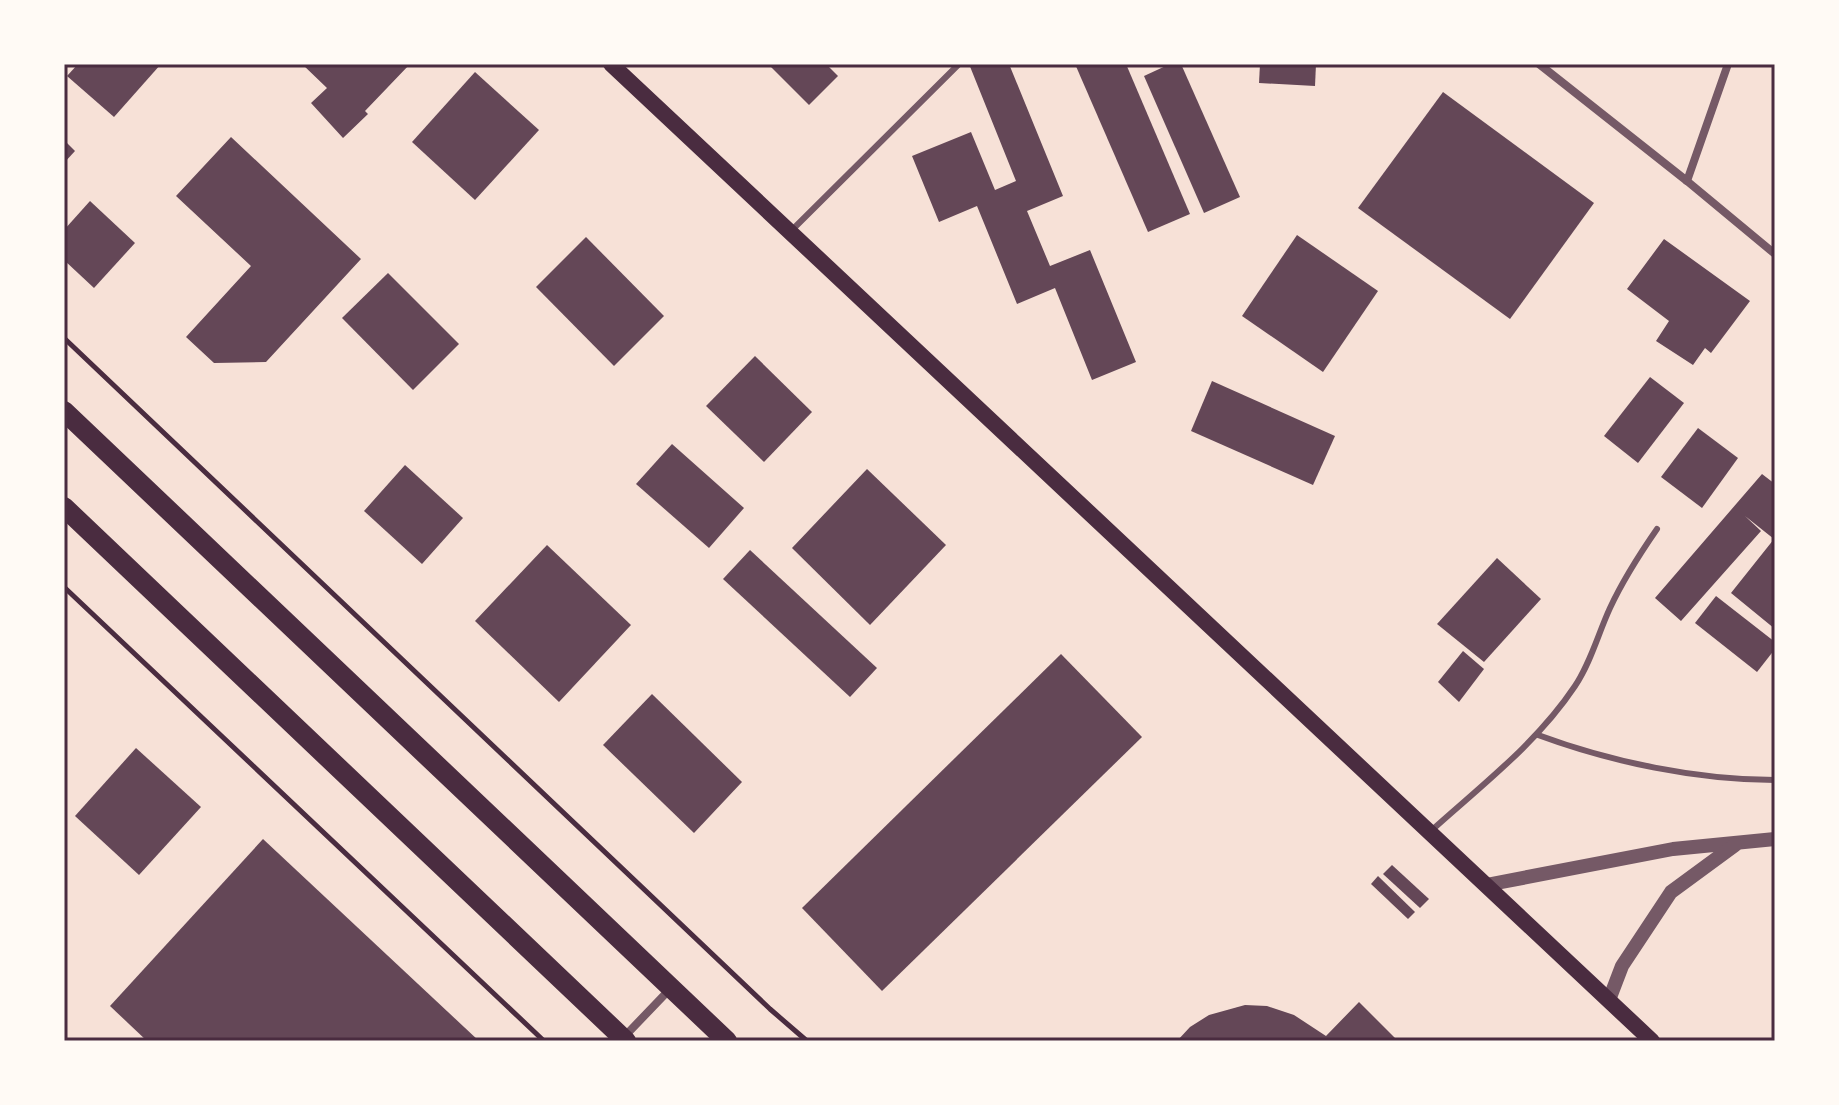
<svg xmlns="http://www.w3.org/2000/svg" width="1839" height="1105" font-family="Roboto,sans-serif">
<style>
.building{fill:#644757}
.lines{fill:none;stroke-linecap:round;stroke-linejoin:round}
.path{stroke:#4a2c40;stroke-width:5}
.service{stroke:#755966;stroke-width:6}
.minor{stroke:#755966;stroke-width:8}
.tertiary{stroke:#755966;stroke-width:14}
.secondary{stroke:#4a2c40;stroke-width:16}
.primary{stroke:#4a2c40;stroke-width:20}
.neatline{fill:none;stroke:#4a2c40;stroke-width:3}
</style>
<rect width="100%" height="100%" fill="#f7e1d7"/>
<g class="building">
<polygon points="78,64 161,64 114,117 67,76"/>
<polygon points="302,64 410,64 365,111 368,114 343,138 311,103 327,88"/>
<polygon points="768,64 826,64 838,76 809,105"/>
<polygon points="969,64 1009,64 1063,196 1027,211 1050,266 1090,250 1136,362 1092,380 1055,288 1017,304 977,206 939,222 912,156 971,132 995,190 1016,181"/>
<polygon points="1075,64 1126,64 1190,214 1148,232"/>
<polygon points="1170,64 1181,64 1240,197 1204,213 1144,76"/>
<polygon points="1260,64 1316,64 1315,86 1259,83"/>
<polygon points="475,72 539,130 475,200 412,142"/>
<polygon points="1443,92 1594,203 1510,319 1358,208"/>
<polygon points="231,137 361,259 266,362 214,363 186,337 251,266 176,196"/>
<polygon points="64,140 75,151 64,163"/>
<polygon points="90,201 135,243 94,288 64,260 64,230"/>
<polygon points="1297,235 1378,291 1323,372 1242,316"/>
<polygon points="586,237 664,316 614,366 536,287"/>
<polygon points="1664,239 1750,301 1711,353 1705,348 1693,365 1656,341 1669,321 1627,289"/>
<polygon points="388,273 459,344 413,390 342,318"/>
<polygon points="755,356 812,412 764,462 706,406"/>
<polygon points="1650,377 1684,403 1638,463 1604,436"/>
<polygon points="1212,381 1335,436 1313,485 1191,431"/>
<polygon points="1698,428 1738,458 1702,508 1661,477"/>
<polygon points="672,444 744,508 709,548 636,484"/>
<polygon points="405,465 463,518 422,564 364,511"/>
<polygon points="867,469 946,545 870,625 792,548"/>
<polygon points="1762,474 1775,484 1775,629 1731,593 1774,539 1745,516 1761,531 1681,621 1655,598"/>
<polygon points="547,545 631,625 559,702 475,621"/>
<polygon points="750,550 877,668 850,697 723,579"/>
<polygon points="1497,558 1541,599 1484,662 1437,624"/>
<polygon points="1716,596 1775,642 1775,649 1757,672 1695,623"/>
<polygon points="1463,651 1484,669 1459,702 1438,682"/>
<polygon points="1061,654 1142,737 882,991 802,908"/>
<polygon points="652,694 742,782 694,833 603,745"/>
<polygon points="136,748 201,807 139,875 75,816"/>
<polygon points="263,839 479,1041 147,1041 110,1006"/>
<polygon points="1392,865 1429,899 1420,908 1383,874"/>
<polygon points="1378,876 1415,912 1408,919 1371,884"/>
<polygon points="1359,1002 1398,1041 1177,1041 1190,1027 1209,1015 1245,1005 1267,1006 1294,1015 1326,1036"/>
</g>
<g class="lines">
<g class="path">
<polyline points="64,338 770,1009 807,1041"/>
<polyline points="64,587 544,1041"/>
</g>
<g class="service">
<polyline points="790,232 959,64"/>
<path d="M1538,735C1611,762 1697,780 1775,780"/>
<path d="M1432,830C1482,785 1537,743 1575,686C1591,662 1598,634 1610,608C1623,580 1639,555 1657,529"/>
</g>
<g class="minor">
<polyline points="1539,64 1687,181 1775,254"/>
<polyline points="1687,181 1728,64"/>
<polyline points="624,1037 670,989"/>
</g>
<g class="tertiary">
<polyline points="1486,885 1673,849 1775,839"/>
<polyline points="1609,1000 1622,966 1671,892 1735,845"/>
</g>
<polyline class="secondary" points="611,64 1652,1041"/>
<g class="primary">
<polyline points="64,411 727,1041"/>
<polyline points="64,507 626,1041"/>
</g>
</g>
<rect width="1839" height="1105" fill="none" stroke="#fffaf5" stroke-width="132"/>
<rect x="66" y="66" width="1707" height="973" class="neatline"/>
</svg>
